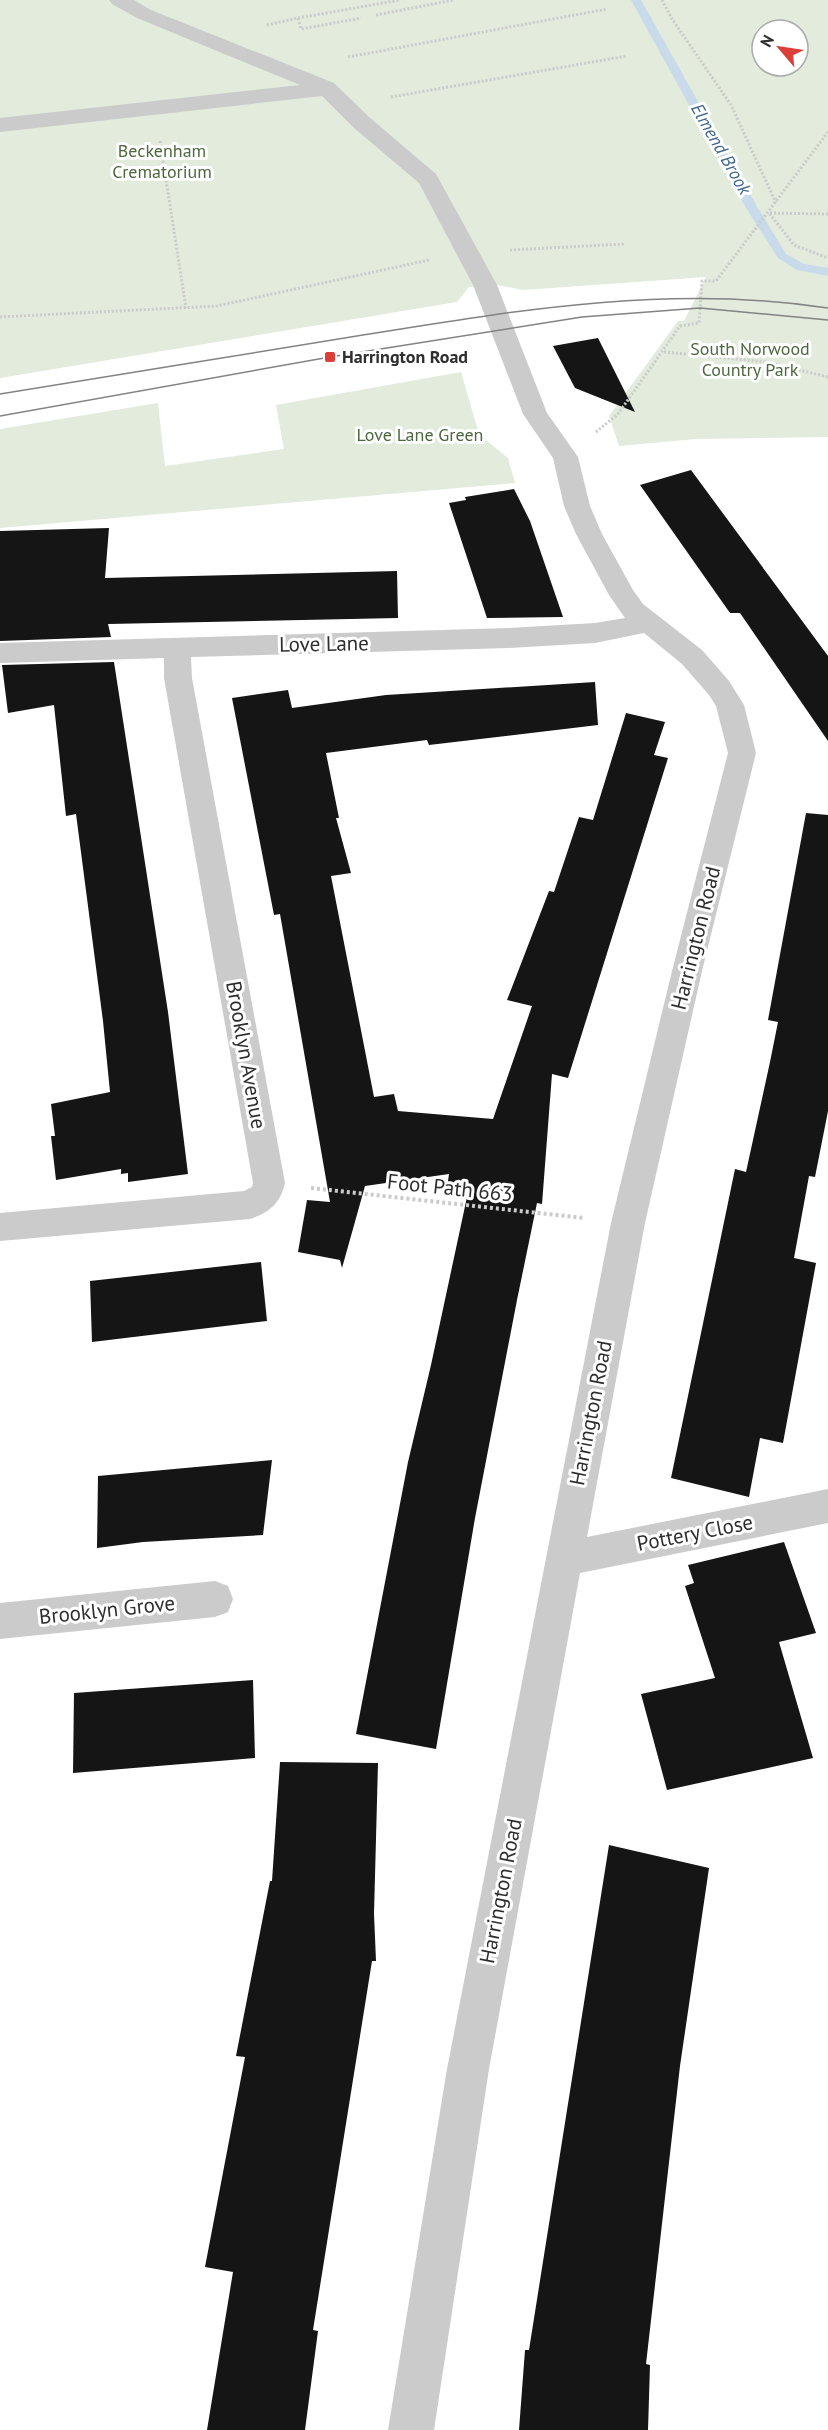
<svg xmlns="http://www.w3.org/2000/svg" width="828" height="2430" font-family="'PT Sans',sans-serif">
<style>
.green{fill:#e2ebdc;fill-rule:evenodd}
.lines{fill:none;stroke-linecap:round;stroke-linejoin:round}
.stream{fill:#c9daea;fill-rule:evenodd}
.building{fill:#151515}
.path-far1{stroke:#cbcbcb;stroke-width:3;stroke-dasharray:2 2;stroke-linecap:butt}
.path{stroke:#cbcbcb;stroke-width:4;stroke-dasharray:3 3;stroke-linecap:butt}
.minor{fill:#cbcbcb;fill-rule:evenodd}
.tram{stroke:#838383;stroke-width:1.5}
.poi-dot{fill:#dc3f39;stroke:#fff;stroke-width:2}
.labels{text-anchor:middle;stroke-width:6;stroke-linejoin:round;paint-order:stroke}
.far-water-label{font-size:18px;font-style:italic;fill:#40668c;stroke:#fff}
.far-park-label{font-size:18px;fill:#4d673e;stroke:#fff}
.far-poi-label{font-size:18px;font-weight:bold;fill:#2e2e2e;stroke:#fff;text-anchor:start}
.street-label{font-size:21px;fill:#2e2e2e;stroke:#fff}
</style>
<rect width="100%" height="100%" fill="#fff"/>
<g class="green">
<path d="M0,0H828V437L696,439L619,446L609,416L678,321H684L706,277L523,290L497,285L469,287L457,302L0,378ZM762,30H798V66H762Z"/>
<polygon points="461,372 479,434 508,458 515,483 0,528 0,429 158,403 165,466 284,449 276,405"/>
</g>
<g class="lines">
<polygon class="stream" points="631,0 641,0 758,208 786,254 804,264 828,268 828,276 797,270 778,258 746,208"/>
</g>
<g class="building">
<polygon points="598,338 635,412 575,388 553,346"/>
<polygon points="691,470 828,656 828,741 740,613 730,613 640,485"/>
<polygon points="514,489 530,521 563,617 487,618 449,503 466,500 465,497"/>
<polygon points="109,528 105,578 397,571 398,618 108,624 111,637 0,641 0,531"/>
<polygon points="114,662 168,1012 188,1174 128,1182 128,1173 121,1174 121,1169 56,1180 51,1136 55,1136 51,1104 110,1092 103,1021 76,814 66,816 54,705 8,713 2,665"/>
<polygon points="595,682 598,725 429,745 427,740 326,753 327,758 325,758 327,758 339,818 336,818 351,873 331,876 374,1097 394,1094 398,1111 493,1119 532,1006 507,1000 549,891 554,892 579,817 593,820 626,713 665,722 654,755 668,758 568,1078 552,1074 542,1204 537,1203 517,1300 475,1518 436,1749 356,1734 408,1462 431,1365 467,1197 446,1195 449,1174 365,1186 342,1268 340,1260 298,1252 307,1200 330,1202 280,914 274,915 232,698 288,690 292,708 386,695"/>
<polygon points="806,813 828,815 828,1111 815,1177 809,1176 794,1258 816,1263 783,1443 760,1438 749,1497 671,1478 735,1169 746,1172 770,1062 778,1022 768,1020"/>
<polygon points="261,1262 267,1321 92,1342 90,1281"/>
<polygon points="272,1460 263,1535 143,1542 97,1548 98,1476"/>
<polygon points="784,1542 816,1633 779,1642 813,1758 667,1790 641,1694 715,1678 685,1586 694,1583 688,1565"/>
<polygon points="253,1680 255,1758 73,1773 74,1693"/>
<polygon points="280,1762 378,1763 374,1914 376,1961 372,1961 313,2330 318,2331 305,2430 207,2430 233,2272 205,2267 245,2057 236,2056 270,1881 272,1881"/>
<polygon points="609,1845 709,1868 680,2066 646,2364 650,2365 648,2430 519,2430 525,2350 529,2350"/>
</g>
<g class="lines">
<g class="path-far1">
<polyline points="662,0 672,19 731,105 776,203"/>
<polyline points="376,15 454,0"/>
<polyline points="298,18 400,0"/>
<polyline points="267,25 298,18 301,29 361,18"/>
<polyline points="348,57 607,9"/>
<polyline points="391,97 627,56"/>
<polyline points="160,141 186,308"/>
<polyline points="828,214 769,213 794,245 828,258"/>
<polyline points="510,250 624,244"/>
<polyline points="0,317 217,306 429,260"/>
<polyline points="664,352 767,362 828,377"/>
<polyline points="596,432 618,414 680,326 699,323 702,281 716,281 828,132"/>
</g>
<polyline class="path" points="311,1188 584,1218"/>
<g class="minor">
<path d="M109,0H134L151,10L334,83L369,117L436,174L497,285L547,413L578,457L590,506L602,534L633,590L643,604L702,650L729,681L744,705L756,753L702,971L645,1223L587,1537L828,1489V1523L580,1573L489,2069L434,2430H388L447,2069L611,1223L672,971L728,753L716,706L709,695L682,664L644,633L595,643L509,648L191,657L192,678L285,1183C280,1204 270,1212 250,1219L0,1241V1213L244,1191L252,1187L253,1183L164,678V658L0,663V643L509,628L595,623L625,618L609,595L576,534L564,506L553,458L523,414L473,285L419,183L353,127L322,96L0,132V118L300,85L137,18L112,4Z"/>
<polygon points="215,1581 228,1586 233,1599 228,1612 215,1617 0,1639 0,1603"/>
</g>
<g class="tram">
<path d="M0,394C121,374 242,355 363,335C519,310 670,284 828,308"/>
<polyline points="0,416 330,357 582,317 700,308 828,320"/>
</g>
</g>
<rect class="poi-dot" x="324" y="351" width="12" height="12" rx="3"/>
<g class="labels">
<g class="far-water-label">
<text transform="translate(721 149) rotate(60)" y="6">Elmend Brook</text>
</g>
<g class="far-park-label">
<text x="162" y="157">Beckenham<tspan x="162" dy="21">Crematorium</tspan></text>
<text x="750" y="355">South Norwood<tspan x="750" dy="21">Country Park</tspan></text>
<text x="420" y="441">Love Lane Green</text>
</g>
<g class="far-poi-label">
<text x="342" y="363">Harrington Road</text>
</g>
<g class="street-label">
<text transform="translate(324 644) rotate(-1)" y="7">Love Lane</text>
<text transform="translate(696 938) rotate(-76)" y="7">Harrington Road</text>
<text transform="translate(246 1055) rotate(80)" y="7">Brooklyn Avenue</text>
<text transform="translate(450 1188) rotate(6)" y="7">Foot Path 663</text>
<text transform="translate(591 1413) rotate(-79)" y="7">Harrington Road</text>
<text transform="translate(695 1533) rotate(-11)" y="7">Pottery Close</text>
<text transform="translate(107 1610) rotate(-6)" y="7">Brooklyn Grove</text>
<text transform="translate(501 1891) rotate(-79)" y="7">Harrington Road</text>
</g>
</g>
<g transform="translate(780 48) rotate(299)"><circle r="28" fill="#ffffff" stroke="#ababab" stroke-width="1.5"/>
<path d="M0-4.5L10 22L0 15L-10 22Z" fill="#dc3f39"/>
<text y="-9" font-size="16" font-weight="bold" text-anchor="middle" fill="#2e2e2e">N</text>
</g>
</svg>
